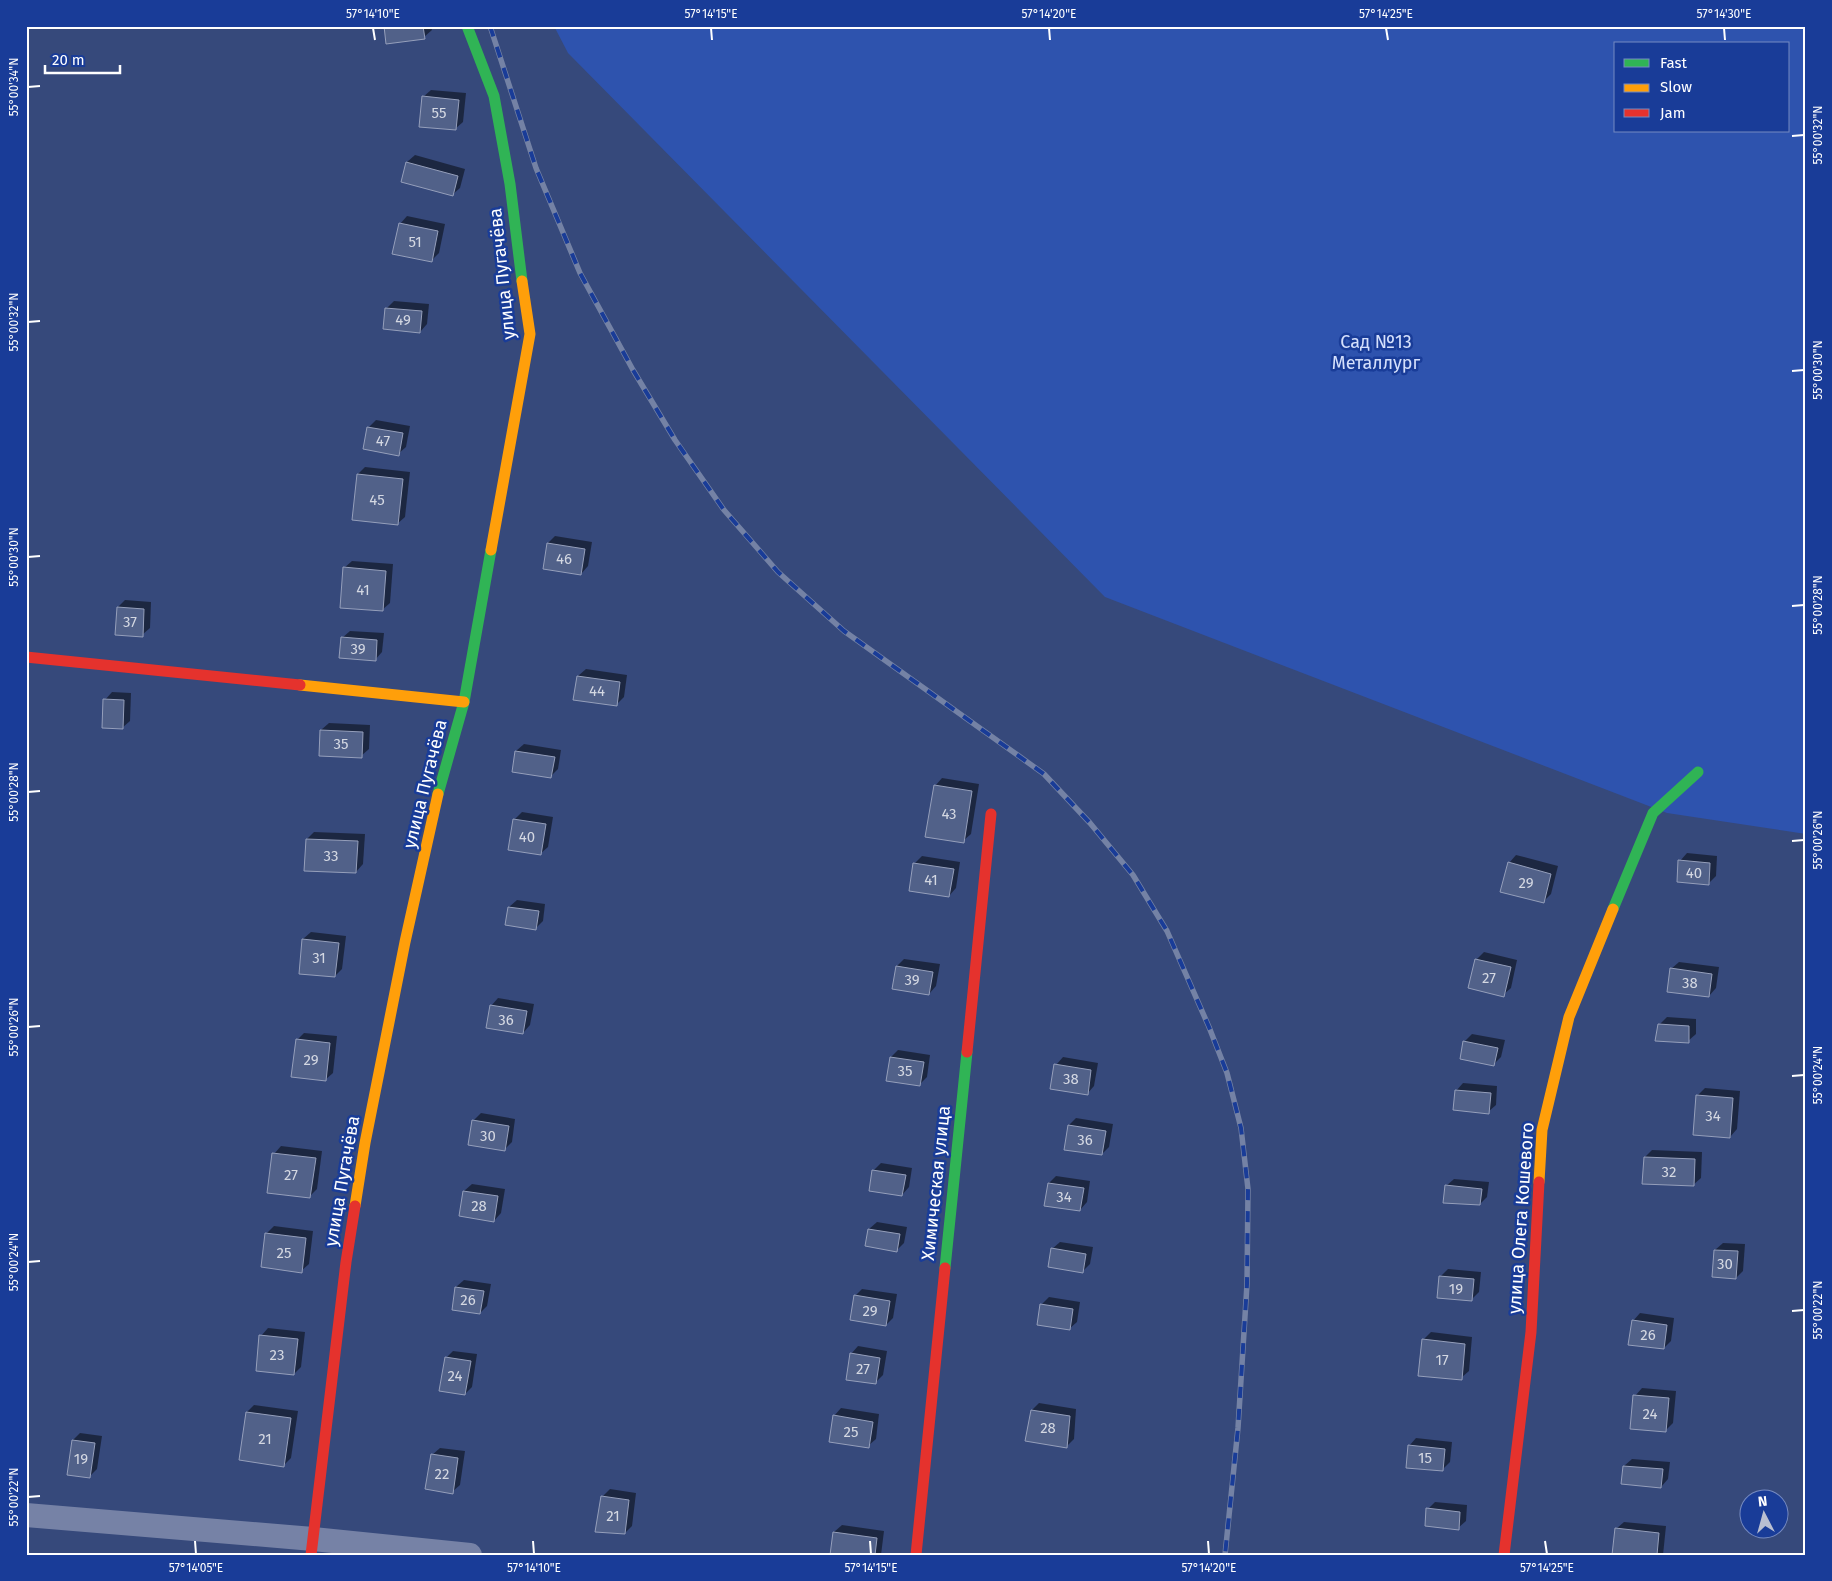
<svg xmlns="http://www.w3.org/2000/svg" width="1832" height="1581" font-family="'Fira Sans',sans-serif">
<style>
.green{fill:#2e53ae;fill-rule:evenodd}
.shadow{fill:#0007}
.building{fill:#516189;stroke:#959fbb}
.lines{fill:none;stroke-linecap:round;stroke-linejoin:round}
.street{stroke:#7682a6;stroke-width:24}
.fast{stroke:#30b455;stroke-width:11}
.slow{stroke:#ff9f0a;stroke-width:11}
.jam{stroke:#e5322d;stroke-width:11}
.rail-casing{stroke:#7482a5;stroke-width:5.5}
.rail{stroke:#193c98;stroke-width:4;stroke-dasharray:11;stroke-linecap:butt}
.ticks{fill:none;stroke:#fff;stroke-width:2}
.labels{text-anchor:middle;stroke-width:5;stroke-linejoin:round;paint-order:stroke}
.number-label{font-size:15px;fill:#d4d8e2}
.street-label{font-size:18px;fill:#fff;stroke:#193c98}
.park-label{font-size:18px;fill:#d5e0fc;stroke:#193c98}
.neatline{fill:none;stroke:#fff;stroke-width:2}
.ticks-label{font-size:12px;text-anchor:middle;fill:#fff}
</style>
<rect width="100%" height="100%" fill="#36497b"/>
<path class="green" d="M554,26H1806V834L1667,813L1105,597L568,53ZM1616,44H1788V131H1616Z"/>
<g class="shadow">
<polygon points="385,26 431,26 432,30 424,37"/>
<polygon points="431,90 466,93 463,122 455,129 423,97"/>
<polygon points="415,155 465,169 460,188 452,195 402,181 407,162"/>
<polygon points="407,216 445,224 439,253 432,260 400,224"/>
<polygon points="394,301 429,304 427,324 420,332 384,328 387,308"/>
<polygon points="376,420 410,426 406,447 398,454 368,428"/>
<polygon points="365,467 410,472 405,517 397,524 358,474"/>
<polygon points="555,536 592,542 588,566 581,574 548,543"/>
<polygon points="352,561 393,564 390,603 382,610 344,568"/>
<polygon points="125,600 151,602 150,628 142,635 118,607"/>
<polygon points="350,631 384,633 382,652 375,660 342,638"/>
<polygon points="586,669 627,675 624,697 616,705 578,676"/>
<polygon points="112,692 131,693 130,721 122,728 105,700"/>
<polygon points="329,723 370,725 369,749 361,756 321,730"/>
<polygon points="524,744 561,750 558,769 551,776 516,751"/>
<polygon points="942,778 979,784 971,834 963,841 935,786"/>
<polygon points="522,812 553,817 548,847 540,854 514,820"/>
<polygon points="314,832 365,834 363,864 356,872 307,839"/>
<polygon points="1687,853 1717,856 1716,876 1708,884 1680,861"/>
<polygon points="1516,855 1558,866 1551,894 1543,902 1509,863"/>
<polygon points="922,856 960,862 956,888 949,896 915,863"/>
<polygon points="517,900 545,904 543,921 535,929 509,907"/>
<polygon points="311,932 346,936 342,969 335,976 303,939"/>
<polygon points="1484,952 1517,960 1511,988 1503,995 1476,960"/>
<polygon points="904,959 940,964 936,986 929,994 897,966"/>
<polygon points="1679,962 1719,967 1716,988 1709,996 1671,969"/>
<polygon points="498,998 534,1004 530,1025 523,1033 491,1006"/>
<polygon points="1667,1017 1696,1019 1696,1034 1688,1041 1659,1025"/>
<polygon points="304,1033 337,1036 333,1073 325,1080 297,1040"/>
<polygon points="1472,1034 1505,1040 1501,1057 1494,1064 1461,1058 1465,1041"/>
<polygon points="898,1050 930,1055 927,1077 920,1084 891,1057"/>
<polygon points="1063,1057 1098,1063 1094,1086 1087,1094 1056,1065"/>
<polygon points="1463,1083 1497,1086 1496,1105 1488,1112 1456,1091"/>
<polygon points="1705,1088 1740,1091 1737,1129 1730,1137 1698,1095"/>
<polygon points="481,1113 515,1119 512,1142 504,1150 473,1121"/>
<polygon points="1076,1118 1113,1124 1109,1147 1102,1154 1069,1125"/>
<polygon points="281,1146 322,1151 317,1189 310,1196 274,1154"/>
<polygon points="1652,1150 1702,1152 1701,1178 1693,1185 1645,1157"/>
<polygon points="881,1163 912,1168 909,1187 902,1195 873,1171"/>
<polygon points="1056,1176 1090,1181 1087,1202 1080,1210 1049,1183"/>
<polygon points="1454,1179 1489,1182 1487,1197 1480,1204 1446,1186"/>
<polygon points="472,1184 505,1189 501,1213 494,1221 461,1215 464,1191"/>
<polygon points="877,1222 907,1227 904,1243 897,1250 869,1229"/>
<polygon points="274,1226 313,1231 309,1264 301,1271 266,1234"/>
<polygon points="1060,1242 1093,1247 1090,1264 1083,1271 1052,1249"/>
<polygon points="1723,1243 1745,1244 1743,1271 1736,1278 1715,1250"/>
<polygon points="1448,1269 1481,1272 1479,1292 1471,1300 1440,1277"/>
<polygon points="464,1280 491,1284 487,1306 480,1313 453,1309 456,1287"/>
<polygon points="862,1289 897,1294 893,1318 886,1325 855,1296"/>
<polygon points="1049,1297 1080,1302 1077,1322 1069,1329 1041,1305"/>
<polygon points="1640,1313 1674,1318 1671,1341 1664,1348 1633,1321"/>
<polygon points="268,1328 305,1332 301,1367 294,1374 261,1336"/>
<polygon points="1431,1332 1472,1337 1469,1371 1461,1378 1423,1340"/>
<polygon points="858,1346 887,1351 883,1375 875,1383 851,1354"/>
<polygon points="453,1351 477,1354 472,1387 465,1394 446,1358"/>
<polygon points="1642,1388 1676,1391 1673,1423 1665,1431 1635,1396"/>
<polygon points="1039,1403 1076,1409 1074,1439 1067,1446 1032,1410"/>
<polygon points="254,1405 298,1411 291,1458 284,1465 247,1412"/>
<polygon points="841,1408 879,1414 876,1439 868,1446 834,1416"/>
<polygon points="80,1433 102,1436 97,1469 89,1477 73,1440"/>
<polygon points="1416,1438 1452,1442 1450,1462 1443,1469 1409,1446"/>
<polygon points="440,1448 465,1451 460,1485 452,1492 432,1455"/>
<polygon points="1632,1459 1670,1462 1668,1479 1661,1487 1624,1466"/>
<polygon points="610,1489 636,1493 632,1526 625,1533 602,1497"/>
<polygon points="1435,1502 1467,1505 1466,1521 1458,1528 1428,1509"/>
<polygon points="1624,1522 1666,1526 1663,1555 1614,1555 1616,1529"/>
<polygon points="842,1525 884,1531 881,1555 831,1555 834,1532"/>
</g>
<g class="building">
<polygon points="384,26 423,26 425,39 386,44"/>
<polygon points="422,96 459,100 456,130 419,127"/>
<polygon points="406,162 458,176 453,196 401,182"/>
<polygon points="399,223 438,231 432,262 392,254"/>
<polygon points="385,308 422,311 420,333 383,329"/>
<polygon points="367,427 403,433 399,456 363,449"/>
<polygon points="357,474 403,479 398,525 352,520"/>
<polygon points="547,543 585,549 581,575 543,569"/>
<polygon points="343,567 386,571 383,611 340,608"/>
<polygon points="117,607 144,609 143,637 115,635"/>
<polygon points="341,637 377,640 376,661 339,658"/>
<polygon points="577,676 620,682 617,706 573,700"/>
<polygon points="103,699 124,700 123,729 102,728"/>
<polygon points="320,730 363,732 362,758 319,756"/>
<polygon points="515,751 555,757 551,778 512,772"/>
<polygon points="934,785 972,791 964,843 925,837"/>
<polygon points="513,819 546,824 541,855 508,850"/>
<polygon points="306,839 358,841 356,873 304,871"/>
<polygon points="1678,860 1710,863 1709,885 1677,882"/>
<polygon points="1508,862 1551,874 1544,903 1500,892"/>
<polygon points="913,863 954,869 949,897 909,891"/>
<polygon points="508,907 539,911 536,930 505,925"/>
<polygon points="302,939 339,943 335,977 299,974"/>
<polygon points="1475,959 1511,967 1504,997 1468,988"/>
<polygon points="896,966 933,972 929,995 892,989"/>
<polygon points="1670,968 1712,974 1709,997 1667,992"/>
<polygon points="490,1005 527,1011 523,1034 486,1028"/>
<polygon points="1658,1024 1689,1026 1689,1043 1655,1041"/>
<polygon points="296,1039 330,1043 326,1081 291,1077"/>
<polygon points="1463,1041 1498,1048 1494,1066 1460,1059"/>
<polygon points="890,1057 924,1062 920,1086 886,1081"/>
<polygon points="1054,1064 1091,1070 1088,1095 1050,1089"/>
<polygon points="1455,1090 1491,1093 1489,1114 1453,1110"/>
<polygon points="1696,1095 1733,1098 1730,1138 1693,1135"/>
<polygon points="472,1120 509,1126 505,1151 468,1145"/>
<polygon points="1068,1125 1106,1131 1102,1155 1064,1150"/>
<polygon points="272,1153 316,1158 310,1198 267,1193"/>
<polygon points="1644,1157 1695,1159 1694,1186 1642,1184"/>
<polygon points="872,1170 906,1175 902,1196 869,1191"/>
<polygon points="1048,1183 1084,1188 1080,1211 1044,1206"/>
<polygon points="1445,1185 1482,1189 1480,1205 1443,1203"/>
<polygon points="463,1191 498,1196 494,1222 459,1216"/>
<polygon points="868,1229 900,1234 897,1252 865,1246"/>
<polygon points="265,1233 306,1238 302,1273 261,1267"/>
<polygon points="1051,1248 1086,1254 1083,1273 1048,1267"/>
<polygon points="1714,1250 1738,1251 1736,1279 1712,1277"/>
<polygon points="1439,1276 1474,1279 1472,1301 1437,1298"/>
<polygon points="455,1287 484,1291 480,1314 452,1310"/>
<polygon points="854,1295 890,1301 886,1326 850,1320"/>
<polygon points="1040,1304 1073,1309 1070,1330 1037,1325"/>
<polygon points="1632,1320 1667,1325 1664,1349 1628,1345"/>
<polygon points="259,1335 298,1339 294,1375 256,1371"/>
<polygon points="1422,1339 1465,1344 1462,1380 1418,1376"/>
<polygon points="850,1353 880,1358 876,1384 846,1380"/>
<polygon points="445,1357 471,1361 465,1395 439,1391"/>
<polygon points="1633,1395 1669,1398 1666,1432 1630,1429"/>
<polygon points="1031,1410 1070,1416 1067,1448 1025,1441"/>
<polygon points="246,1412 291,1418 284,1467 239,1460"/>
<polygon points="833,1415 873,1422 869,1448 829,1442"/>
<polygon points="72,1440 95,1443 90,1478 67,1475"/>
<polygon points="1408,1445 1445,1449 1443,1471 1406,1468"/>
<polygon points="431,1454 458,1458 453,1494 425,1489"/>
<polygon points="1623,1466 1663,1469 1661,1488 1621,1484"/>
<polygon points="601,1496 629,1500 625,1534 595,1532"/>
<polygon points="1426,1508 1460,1512 1459,1530 1425,1526"/>
<polygon points="1615,1528 1659,1533 1657,1555 1612,1555"/>
<polygon points="833,1532 877,1538 875,1555 830,1555"/>
</g>
<g class="lines">
<polyline class="street" points="26,1515 313,1539 470,1555"/>
<g class="fast">
<polyline points="467,26 494,96 510,184 522,281"/>
<polyline points="438,794 464,702 491,550"/>
<polyline points="1613,909 1653,813 1698,772"/>
<polyline points="945,1268 967,1052"/>
</g>
<g class="slow">
<polyline points="491,550 530,334 522,281"/>
<polyline points="300,685 464,702"/>
<polyline points="1539,1182 1542,1130 1569,1017 1613,909"/>
<polyline points="355,1206 365,1143 405,942 438,794"/>
</g>
<g class="jam">
<polyline points="26,657 300,685"/>
<polyline points="967,1052 991,814"/>
<polyline points="311,1555 346,1262 355,1206"/>
<polyline points="916,1555 945,1268"/>
<polyline points="1504,1555 1531,1332 1539,1182"/>
</g>
<defs>
<polyline id="rail" points="490,26 536,168 580,273 633,370 675,440 724,510 778,572 844,631 1044,774 1090,823 1133,875 1167,931 1209,1027 1227,1073 1241,1128 1248,1189 1247,1284 1238,1428 1225,1555"/>
</defs>
<use href="#rail" class="rail-casing"/>
<use href="#rail" class="rail"/>
</g>
<path class="ticks" d="M373,28L375,40M711,28L712,40M1049,28L1050,40M1386,28L1388,40M1724,28L1725,40M28,87L40,86M1792,136L1804,135M28,322L40,321M1792,371L1804,370M28,557L40,556M1792,606L1804,605M28,792L40,791M1792,841L1804,840M28,1027L40,1026M1792,1076L1804,1075M28,1262L40,1261M1792,1311L1804,1310M28,1497L40,1496M195,1541L196,1554M533,1541L534,1554M870,1541L871,1554M1208,1541L1209,1554M1545,1541L1547,1554"/>
<g class="labels">
<g class="number-label">
<text x="439" y="118">55</text>
<text x="415" y="247">51</text>
<text x="403" y="325">49</text>
<text x="383" y="446">47</text>
<text x="377" y="505">45</text>
<text x="564" y="564">46</text>
<text x="363" y="595">41</text>
<text x="130" y="627">37</text>
<text x="358" y="654">39</text>
<text x="597" y="696">44</text>
<text x="341" y="749">35</text>
<text x="949" y="819">43</text>
<text x="527" y="842">40</text>
<text x="331" y="861">33</text>
<text x="1694" y="878">40</text>
<text x="931" y="885">41</text>
<text x="1526" y="888">29</text>
<text x="319" y="963">31</text>
<text x="1489" y="983">27</text>
<text x="912" y="985">39</text>
<text x="1690" y="988">38</text>
<text x="506" y="1025">36</text>
<text x="311" y="1065">29</text>
<text x="905" y="1076">35</text>
<text x="1071" y="1084">38</text>
<text x="1713" y="1121">34</text>
<text x="488" y="1141">30</text>
<text x="1085" y="1145">36</text>
<text x="1669" y="1177">32</text>
<text x="291" y="1180">27</text>
<text x="1064" y="1202">34</text>
<text x="479" y="1211">28</text>
<text x="284" y="1258">25</text>
<text x="1725" y="1269">30</text>
<text x="1456" y="1294">19</text>
<text x="468" y="1305">26</text>
<text x="870" y="1316">29</text>
<text x="1648" y="1340">26</text>
<text x="277" y="1360">23</text>
<text x="1442" y="1365">17</text>
<text x="863" y="1374">27</text>
<text x="455" y="1381">24</text>
<text x="1650" y="1419">24</text>
<text x="1048" y="1433">28</text>
<text x="851" y="1437">25</text>
<text x="265" y="1444">21</text>
<text x="1425" y="1463">15</text>
<text x="81" y="1464">19</text>
<text x="442" y="1479">22</text>
<text x="613" y="1521">21</text>
</g>
<g class="street-label">
<text transform="translate(502 274) rotate(-96)" y="6">улица Пугачёва</text>
<text transform="translate(425 784) rotate(-76)" y="6">улица Пугачёва</text>
<text transform="translate(342 1181) rotate(-80)" y="6">улица Пугачёва</text>
<text transform="translate(936 1183) rotate(-84)" y="6">Химическая улица</text>
<text transform="translate(1521 1218) rotate(-86)" y="6">улица Олега Кошевого</text>
</g>
<g class="park-label">
<text x="1376" y="348">Сад №13<tspan x="1376" dy="21">Металлург</tspan></text>
</g>
</g>
<rect width="1832" height="1581" fill="none" stroke="#193c98" stroke-width="55"/>
<rect x="1614" y="42" width="175" height="90" fill="#193c98" stroke="#758ac1"/>
<rect x="1624" y="59" width="25" height="8" fill="#30b455" stroke="#758ac1"/>
<text x="1660" y="68" font-size="15" fill="#ffffff">Fast</text>
<rect x="1624" y="84" width="25" height="8" fill="#ff9f0a" stroke="#758ac1"/>
<text x="1660" y="92" font-size="15" fill="#ffffff">Slow</text>
<rect x="1624" y="109" width="25" height="8" fill="#e5322d" stroke="#758ac1"/>
<text x="1660" y="118" font-size="15" fill="#ffffff">Jam</text>
<g transform="translate(1764 1514) rotate(354)"><circle r="24" fill="#193c98" stroke="#758ac1"/>
<path d="M0-4L9 19L0 12L-9 19Z" fill="#b9bfd1"/>
<text y="-8" font-size="14" font-weight="bold" text-anchor="middle" fill="#ffffff">N</text>
</g>
<path d="M45 65v8h75v-8" fill="none" stroke="#ffffff" stroke-width="2.5"/>
<text x="52" y="65" font-size="15" fill="#ffffff" stroke="#193c98" stroke-width="4" paint-order="stroke">20 m</text>
<rect x="28" y="28" width="1776" height="1526" class="neatline"/>
<g class="ticks-label">
<text x="373" y="18">57°14'10"E</text>
<text x="711" y="18">57°14'15"E</text>
<text x="1049" y="18">57°14'20"E</text>
<text x="1386" y="18">57°14'25"E</text>
<text x="1724" y="18">57°14'30"E</text>
<text transform="translate(14 87) rotate(-90)" y="4">55°00'34"N</text>
<text transform="translate(1818 135) rotate(-90)" y="4">55°00'32"N</text>
<text transform="translate(14 322) rotate(-90)" y="4">55°00'32"N</text>
<text transform="translate(1818 370) rotate(-90)" y="4">55°00'30"N</text>
<text transform="translate(14 557) rotate(-90)" y="4">55°00'30"N</text>
<text transform="translate(1818 605) rotate(-90)" y="4">55°00'28"N</text>
<text transform="translate(14 792) rotate(-90)" y="4">55°00'28"N</text>
<text transform="translate(1818 840) rotate(-90)" y="4">55°00'26"N</text>
<text transform="translate(14 1027) rotate(-90)" y="4">55°00'26"N</text>
<text transform="translate(1818 1075) rotate(-90)" y="4">55°00'24"N</text>
<text transform="translate(14 1262) rotate(-90)" y="4">55°00'24"N</text>
<text transform="translate(1818 1310) rotate(-90)" y="4">55°00'22"N</text>
<text transform="translate(14 1497) rotate(-90)" y="4">55°00'22"N</text>
<text x="196" y="1572">57°14'05"E</text>
<text x="534" y="1572">57°14'10"E</text>
<text x="871" y="1572">57°14'15"E</text>
<text x="1209" y="1572">57°14'20"E</text>
<text x="1547" y="1572">57°14'25"E</text>
</g>
</svg>
